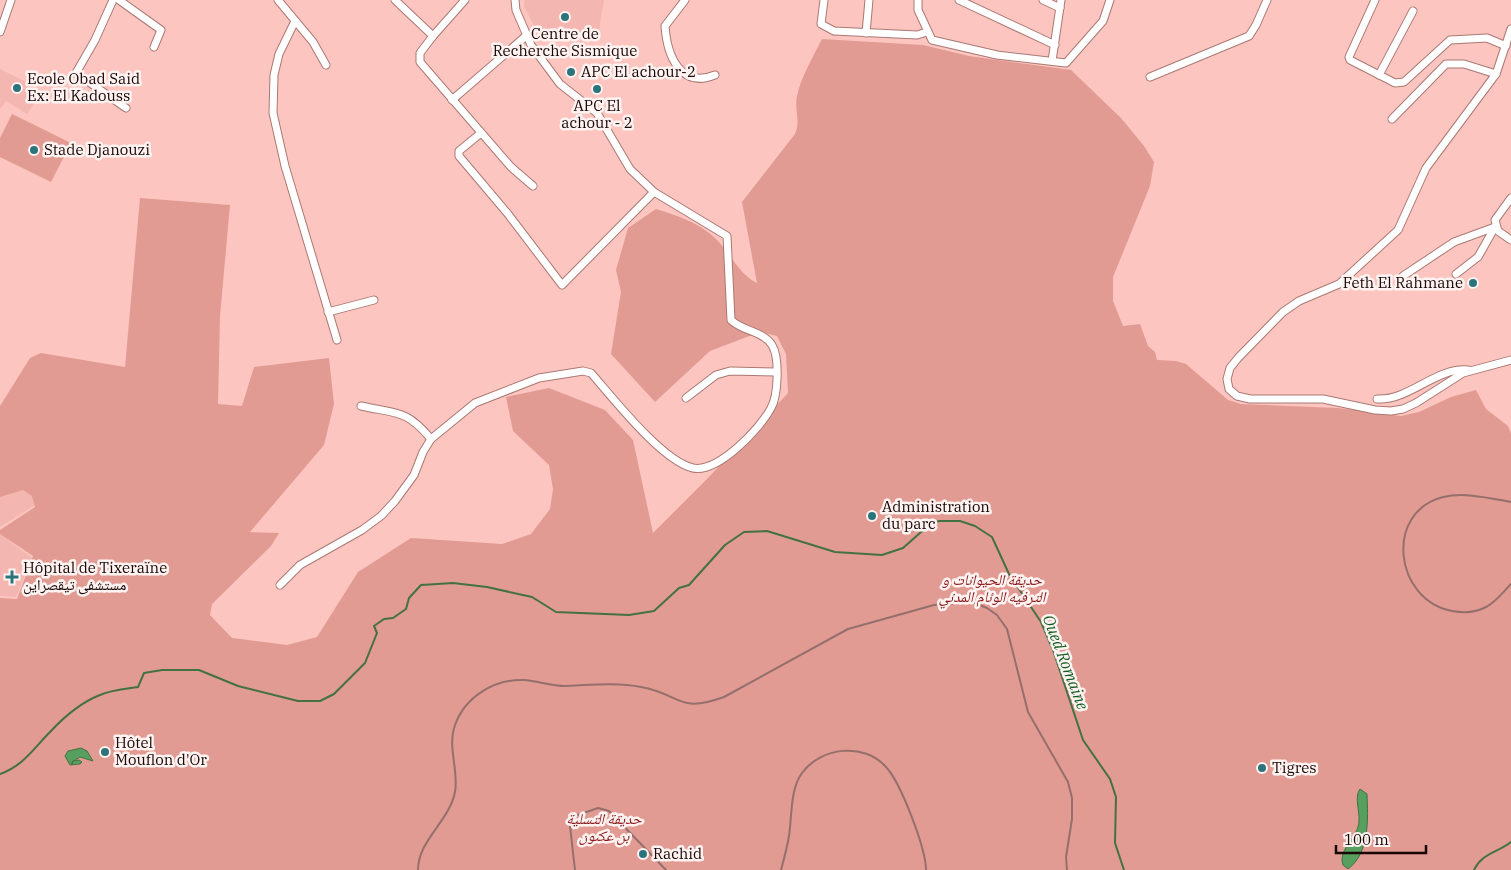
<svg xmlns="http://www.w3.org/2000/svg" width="1511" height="870" font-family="'IBM Plex Serif','Noto Naskh Arabic',serif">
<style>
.built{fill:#f4b6b0}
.green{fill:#e19b93}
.water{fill:#579f5e;stroke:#447144}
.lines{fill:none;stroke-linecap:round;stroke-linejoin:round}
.stream{stroke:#447144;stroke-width:2}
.minor-casing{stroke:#ab7873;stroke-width:9}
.minor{stroke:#fff;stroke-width:7}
.rail{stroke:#956f6b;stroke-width:2}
.poi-dot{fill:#2b747c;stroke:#fef3f1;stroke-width:2}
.labels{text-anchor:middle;stroke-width:5;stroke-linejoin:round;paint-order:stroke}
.poi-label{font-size:15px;fill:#180706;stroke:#fef3f1;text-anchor:start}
.park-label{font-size:15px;font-style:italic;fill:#8b181a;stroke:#fef3f1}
.water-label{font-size:16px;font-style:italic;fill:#0f5e20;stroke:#fef3f1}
</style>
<rect width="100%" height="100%" fill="#fdc5bf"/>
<g class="built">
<polygon points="524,0 604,0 597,42 563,27 536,30 524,6"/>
<polygon points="0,69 28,83 41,93 27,114 6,101 0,109"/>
<polygon points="23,486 40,502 0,527 0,496"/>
<polygon points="0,534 32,558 16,597 0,596"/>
</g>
<g class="green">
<path d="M822,39L923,45L969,56L1071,70L1121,118L1144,146L1154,162L1150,186L1113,277V301L1123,326L1140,324L1148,346L1155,352L1157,360L1176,361L1186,364L1228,400L1241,404L1338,408L1401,416L1419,412L1451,397L1476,390L1486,409L1508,426L1511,433V870H0V598L17,599L33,556L0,534V530L35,507L32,496L23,490L0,497V406L30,358L41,353L125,367L140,198L230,205L220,316L218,404L242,406L254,367L329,358L334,404L324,445L250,532L279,533L271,546L212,604L210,615L232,638L287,645L317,637L358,572L411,538L502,544L531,534L550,509L553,489L549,465L513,431L506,397L549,388L605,410L633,440L653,533L706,480L788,393L786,354L777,336L760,332L710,351L655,402L611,354L621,292L616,270L628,228L656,209C678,216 698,222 715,238C730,252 739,275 757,283L742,202L795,134C801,120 794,110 797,96C801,77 813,57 822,39Z"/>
<polygon points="12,114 71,143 51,182 0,157 0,138"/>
</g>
<g class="water">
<polygon points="81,748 87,751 93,761 80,757 72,762 72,764 73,761 79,760 82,762 80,764 70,765 65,756 68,751"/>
<path d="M1360,789L1367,794C1368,818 1370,853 1348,869L1343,865C1338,851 1354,840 1358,827C1362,815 1353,798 1360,789Z"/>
</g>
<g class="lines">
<g class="stream">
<path d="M0,774C23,766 33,749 50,732C63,718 82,702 100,695C111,690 126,689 138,687L144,673L162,670H199L238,686L298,701H320L334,694L365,663L377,633L374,626L384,619L393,618L406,609L409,598L421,585L453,583L487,587L532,597L556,612L629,615L654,611L679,588L689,585L725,545L744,532L767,531L835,552L882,555L903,548L929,525L939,521H960L975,526L992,537L1009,574L1041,622L1053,650L1083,740L1110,779L1116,797L1115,843L1124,870"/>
<path d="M1474,870C1482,853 1497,853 1511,842"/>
</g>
<defs>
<g id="minor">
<polyline points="113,0 95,40 76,73 126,108"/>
<polyline points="119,0 161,30 154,47"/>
<polyline points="278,0 313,42 326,65"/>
<polyline points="395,0 433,36 465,0"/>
<path d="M685,0L665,26C667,55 680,89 715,75"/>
<polyline points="824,0 821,24 834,31 917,35 927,32"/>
<polyline points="918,0 918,10 932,40 997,55 1066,63 1103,21 1110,0"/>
<polyline points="959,0 1055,45"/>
<polyline points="1043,0 1060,8"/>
<polyline points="1375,0 1349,57 1350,60 1395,83 1404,82 1450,40 1487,38 1506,46"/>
<polyline points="295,21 279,54 274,75 273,113 285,166 337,340"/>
<polyline points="1511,29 1496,74 1426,168 1398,230 1339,284 1299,301 1283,312 1238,358 1230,368 1227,379 1229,389 1237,396 1250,399 1323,399 1375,410 1391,411 1403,409 1416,403 1463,373 1511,360"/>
<polyline points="0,32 11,0"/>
<polyline points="866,33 869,0"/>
<polyline points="433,36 420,53 420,62 511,167 533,186"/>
<polyline points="1052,61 1061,0"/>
<polyline points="1379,75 1413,11"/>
<polyline points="1150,77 1249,36 1256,25 1267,0"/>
<polyline points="452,100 526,36"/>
<polyline points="1392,119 1446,64 1464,64 1496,74"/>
<polyline points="481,133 459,151 459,156 508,214 562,285 654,192"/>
<polyline points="1511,198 1495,220 1498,231 1511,240"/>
<polyline points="1456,274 1478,257 1495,227"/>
<polyline points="1403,276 1454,242 1495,227"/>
<polyline points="328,312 374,300"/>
<polyline points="686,398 716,375 730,371 776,372"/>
<path d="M1377,399C1409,401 1436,367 1468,370"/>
<path d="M361,406C397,414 406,409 431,439"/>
<path d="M280,585L300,565L362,530L381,516L395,501L414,475L423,452L431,439L475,403L539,378L583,371L591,373C613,398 662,461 693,468C718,473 760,429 771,408C778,396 780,358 772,345C763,331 742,331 731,320L727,236L654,192L630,169L597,113L560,84L531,45L516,10L515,0"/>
</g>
</defs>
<use href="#minor" class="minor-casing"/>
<use href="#minor" class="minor"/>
<g class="rail">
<path d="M1511,502C1489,498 1465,492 1443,497C1384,512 1394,600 1452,611C1463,613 1475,613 1486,607C1496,602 1503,592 1511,584"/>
<path d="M418,870C418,840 449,822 455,792C459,770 447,747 455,725C465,697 494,679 524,680C538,681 551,686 565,686C590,685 617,682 641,687C681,694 677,714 724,697L848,629L934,605L972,602L987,608L997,615L1007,629L1028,712L1068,782L1072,798V819L1066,857L1067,870"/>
<polyline points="575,870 570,826 575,816 598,808 609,811 666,870"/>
<path d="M781,870C784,859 787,848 789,836C792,817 790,789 802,773C821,747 864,742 886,767C901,783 926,849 926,870"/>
</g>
</g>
<g class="poi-dot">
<circle cx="565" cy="17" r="5"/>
<circle cx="571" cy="72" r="5"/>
<circle cx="17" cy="88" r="5"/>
<circle cx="597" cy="89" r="5"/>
<circle cx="34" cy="150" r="5"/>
<circle cx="1473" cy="283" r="5"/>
<circle cx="872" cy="516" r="5"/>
<path d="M9.5 569.5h5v5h5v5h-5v5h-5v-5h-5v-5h5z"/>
<circle cx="105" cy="752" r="5"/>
<circle cx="1262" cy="768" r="5"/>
<circle cx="643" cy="854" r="5"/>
</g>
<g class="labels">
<g class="poi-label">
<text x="565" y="39" text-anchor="middle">Centre de<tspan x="565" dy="17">Recherche Sismique</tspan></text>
<text x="581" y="77">APC El achour-2</text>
<text x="27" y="84">Ecole Obad Said<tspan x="27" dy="17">Ex: El Kadouss</tspan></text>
<text x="597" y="111" text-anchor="middle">APC El<tspan x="597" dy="17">achour - 2</tspan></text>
<text x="44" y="155">Stade Djanouzi</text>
<text x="1463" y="288" text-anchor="end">Feth El Rahmane</text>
<text x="882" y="512">Administration<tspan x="882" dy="17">du parc</tspan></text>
<text x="23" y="573">Hôpital de Tixeraïne<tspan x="23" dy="17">مستشفى تيقصراين</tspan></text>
<text x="115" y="748">Hôtel<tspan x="115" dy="17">Mouflon d'Or</tspan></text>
<text x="1272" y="773">Tigres</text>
<text x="653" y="859">Rachid</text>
</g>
<g class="park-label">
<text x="992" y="585">حديقة الحيوانات و<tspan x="992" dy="17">الترفيه الوئام المدني</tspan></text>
<text x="604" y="824">حديقة التسلية<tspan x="604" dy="17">بن عكنون</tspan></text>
</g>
<g class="water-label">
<text transform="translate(1066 662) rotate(69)" y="6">Oued Romaine</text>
</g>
</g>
<path d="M1336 845v8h90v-8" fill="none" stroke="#180706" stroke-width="2.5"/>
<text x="1344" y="845" font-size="15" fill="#180706" stroke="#fef3f1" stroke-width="4" paint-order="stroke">100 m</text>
</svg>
